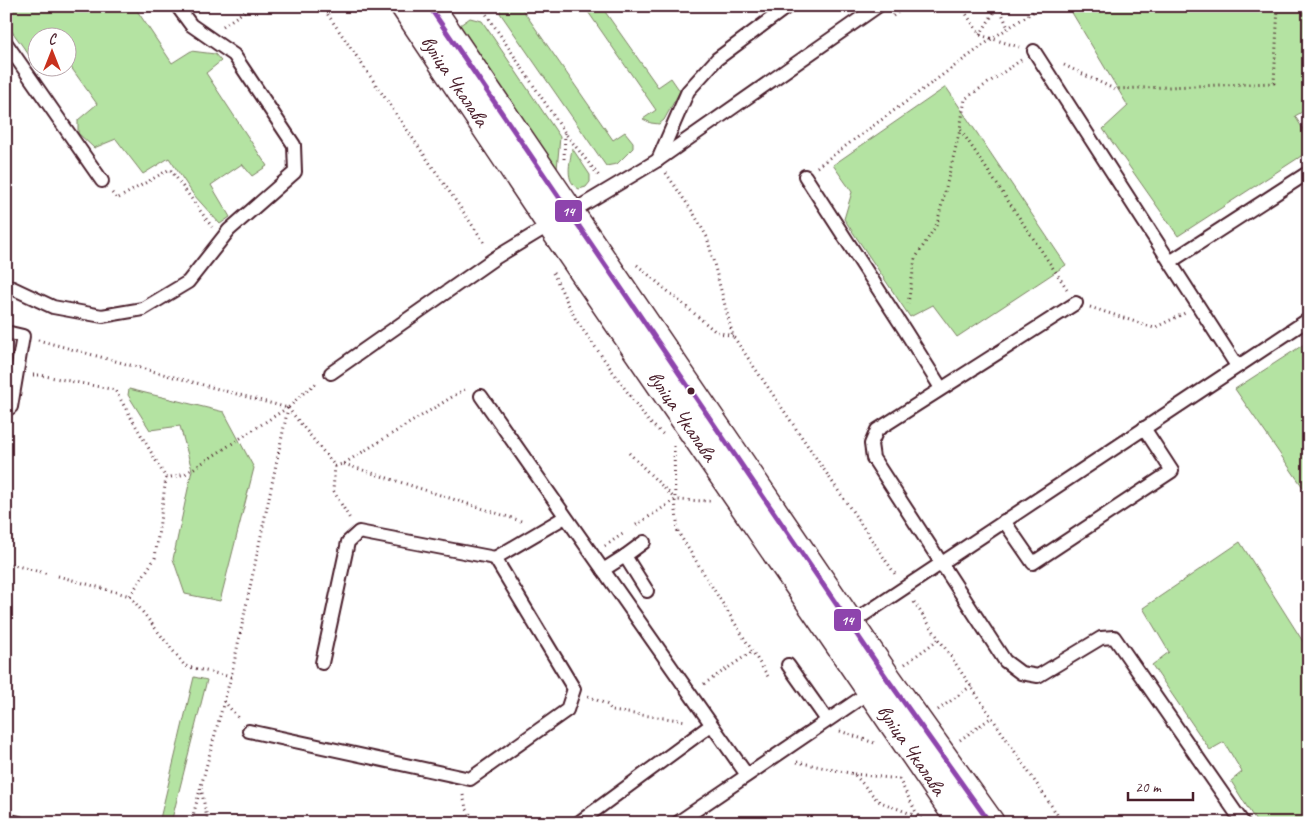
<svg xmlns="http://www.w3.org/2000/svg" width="1315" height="829" font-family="Caveat,sans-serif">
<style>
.green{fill:#b4e3a2;stroke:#7f8166}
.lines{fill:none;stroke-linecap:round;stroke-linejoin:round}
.service-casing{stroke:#4a1f2b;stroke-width:16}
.secondary-casing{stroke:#4a1f2b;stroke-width:31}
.path{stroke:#4a1f2b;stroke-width:3;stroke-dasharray:1 4;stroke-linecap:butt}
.service{stroke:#fff;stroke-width:12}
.secondary{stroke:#fff;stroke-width:28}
.bus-1-casing{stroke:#fff;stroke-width:9}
.bus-1{stroke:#8e44ad;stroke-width:5}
.bus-dot{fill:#4a1f2b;stroke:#fff;stroke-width:2}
.labels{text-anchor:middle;stroke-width:5;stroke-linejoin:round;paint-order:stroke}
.street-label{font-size:21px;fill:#4a1f2b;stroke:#fff}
.line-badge{stroke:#fff;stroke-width:2}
.badge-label{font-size:14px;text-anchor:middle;font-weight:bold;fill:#fff}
</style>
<rect width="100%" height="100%" fill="#fff"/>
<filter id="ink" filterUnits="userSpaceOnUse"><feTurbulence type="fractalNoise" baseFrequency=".02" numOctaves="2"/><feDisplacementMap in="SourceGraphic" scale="10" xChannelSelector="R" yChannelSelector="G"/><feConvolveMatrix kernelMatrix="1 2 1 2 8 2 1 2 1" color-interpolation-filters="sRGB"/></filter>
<g filter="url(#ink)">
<g class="green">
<polygon points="16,6 134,6 172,63 191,51 215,54 221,61 206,73 267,166 252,176 242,164 211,185 230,217 220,224 193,194 169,158 143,174 116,139 94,148 78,133 78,120 97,104 68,63 68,38 38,38 37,49 29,55 6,23 6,12"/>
<polygon points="501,6 520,6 613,140 625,132 633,142 633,148 617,164 606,166 500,13"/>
<polygon points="584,6 601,6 658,87 671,78 680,91 664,120 659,124 651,123 643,119 656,110"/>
<polygon points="1068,6 1309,6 1309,108 1295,116 1309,139 1309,151 1178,236 1103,129 1128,106"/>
<polygon points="470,18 482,21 560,137 557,169 460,25"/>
<polygon points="946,87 1066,265 957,337 933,305 910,317 844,219 852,192 833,165"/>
<path d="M572,148L590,175V182L586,187L579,189C564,181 570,163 572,148Z"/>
<polygon points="1309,341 1309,496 1235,389"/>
<polygon points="129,389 224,412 254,468 220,601 185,594 173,559 192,470 180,426 150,430 128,395"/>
<polygon points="1240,542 1309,651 1309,823 1257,823 1231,781 1242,772 1224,742 1210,750 1152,665 1169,652 1143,608"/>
<polygon points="194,677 207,680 171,823 159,823"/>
</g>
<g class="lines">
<defs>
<g id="service">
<polyline points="6,43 102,181"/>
<polyline points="1034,51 1237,366"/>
<polyline points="658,160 688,91 717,59 788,6"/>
<polyline points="805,176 904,329 941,388"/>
<polyline points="571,212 658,160 878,6"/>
<polyline points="1170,262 1309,172"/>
<polyline points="6,285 53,307 102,316 143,309 188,282 229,230 295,172 294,145 234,55 191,25 177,6"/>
<polyline points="1076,303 877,430 871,444 873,458 1005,661 1021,673 1038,676 1101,638 1114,637 1243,823"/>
<polyline points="6,332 23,336 11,407 6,410"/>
<polyline points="331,373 495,258 551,224"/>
<polyline points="481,396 747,775"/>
<polyline points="1004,521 1033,563 1172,471 1144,428"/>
<polyline points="625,556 644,542"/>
<polyline points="603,570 625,556 647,591"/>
<polyline points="850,624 1309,319"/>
<polyline points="322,663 348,542 359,532 495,558"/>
<polyline points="788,665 827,720"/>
<polyline points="249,731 470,779 567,710 574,689 495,558 565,517"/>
<polyline points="6,820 19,823"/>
<polyline points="578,823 711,725"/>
<polyline points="677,823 871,691"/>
</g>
<g id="secondary">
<path id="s1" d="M405,6L551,224L962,823"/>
<polyline points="429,6 888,680 990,823"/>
</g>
</defs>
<use href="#service" class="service-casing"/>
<use href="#secondary" class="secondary-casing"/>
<g class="path">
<polyline points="322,6 486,245"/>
<polyline points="375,6 381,14"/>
<polyline points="481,6 565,133 599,176"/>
<polyline points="961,6 980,35 1019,47"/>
<polyline points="999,6 1008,28"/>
<polyline points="893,16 906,6"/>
<polyline points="223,26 252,6"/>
<polyline points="980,35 998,6"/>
<polyline points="1021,60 965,99 960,129 1067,289"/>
<polyline points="1064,65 1114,89 1274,83 1278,6"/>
<polyline points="564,159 565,133"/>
<polyline points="817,167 993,38 1042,6"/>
<polyline points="666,173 694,214 707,237 733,336 895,574"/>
<polyline points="112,193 117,199 170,169 212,227"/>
<polyline points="637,265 716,332 733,336"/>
<polyline points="553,273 576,320 648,421 665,436"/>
<polyline points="908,304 915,259 937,224 960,130"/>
<polyline points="1090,307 1154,328 1185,313"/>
<polyline points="38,340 288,408 301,395 318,382"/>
<polyline points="33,375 40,375 115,390 166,478 155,558 130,596"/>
<polyline points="288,408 335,466 333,490 350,519"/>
<polyline points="674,446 675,500 678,532 769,678"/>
<polyline points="629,453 675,499"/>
<polyline points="344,464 524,522"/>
<polyline points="335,466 343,464 465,389"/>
<polyline points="166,478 185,474 287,408"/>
<polyline points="636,525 675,500 712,501"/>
<polyline points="605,546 624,533"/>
<polyline points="6,563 48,574"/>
<polyline points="58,576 130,596 185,666 231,677 288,408"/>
<polyline points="914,602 1063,823"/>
<polyline points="905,664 939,639"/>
<polyline points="231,677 224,701 239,719"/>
<polyline points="704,684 753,651"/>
<polyline points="588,696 608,705 612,711 687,721"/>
<polyline points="938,710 971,686"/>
<polyline points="840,731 877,744"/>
<polyline points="960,740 992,717"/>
<polyline points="797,762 854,774 878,801 919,817 925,823"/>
<polyline points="854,774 899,779 901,778"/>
<polyline points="899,779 918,816"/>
<polyline points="201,788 208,823"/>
<polyline points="463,795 466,808 476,823"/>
<polyline points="208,821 214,823"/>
<polyline points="191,823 224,701"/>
</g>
<use href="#service" class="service"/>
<use href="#secondary" class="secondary"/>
<defs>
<polyline id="bus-1" points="429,6 888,680 990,823"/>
</defs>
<use href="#bus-1" class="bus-1-casing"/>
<use href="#bus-1" class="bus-1"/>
</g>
</g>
<circle class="bus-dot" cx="691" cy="391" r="4.5"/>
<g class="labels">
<g class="street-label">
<text dy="7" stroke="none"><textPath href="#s1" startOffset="90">вуліца Чкалава</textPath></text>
<text dy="7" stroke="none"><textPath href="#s1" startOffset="495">вуліца Чкалава</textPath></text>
<text dy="7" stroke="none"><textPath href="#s1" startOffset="900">вуліца Чкалава</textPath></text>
</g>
</g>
<g class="line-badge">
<rect x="554" y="199" width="29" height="24" rx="5" fill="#8e44ad"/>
<rect x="833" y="608" width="29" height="24" rx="5" fill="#8e44ad"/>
</g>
<g class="badge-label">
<text x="568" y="216">14</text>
<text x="847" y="625">14</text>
</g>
<rect width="1315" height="829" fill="none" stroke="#fff" stroke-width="25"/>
<rect x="12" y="12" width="1290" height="804" fill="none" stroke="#4a1f2b" stroke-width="2" filter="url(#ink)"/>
<g transform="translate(52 52)"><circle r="24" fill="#ffffff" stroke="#b7a5aa"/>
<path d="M0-4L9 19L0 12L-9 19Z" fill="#c8321e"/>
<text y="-8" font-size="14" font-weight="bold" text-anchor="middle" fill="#4a1f2b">С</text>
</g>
<path d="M1128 792v8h65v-8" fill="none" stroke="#4a1f2b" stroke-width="2.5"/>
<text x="1135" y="792" font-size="15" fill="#4a1f2b" stroke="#ffffff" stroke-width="4" paint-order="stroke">20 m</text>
</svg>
